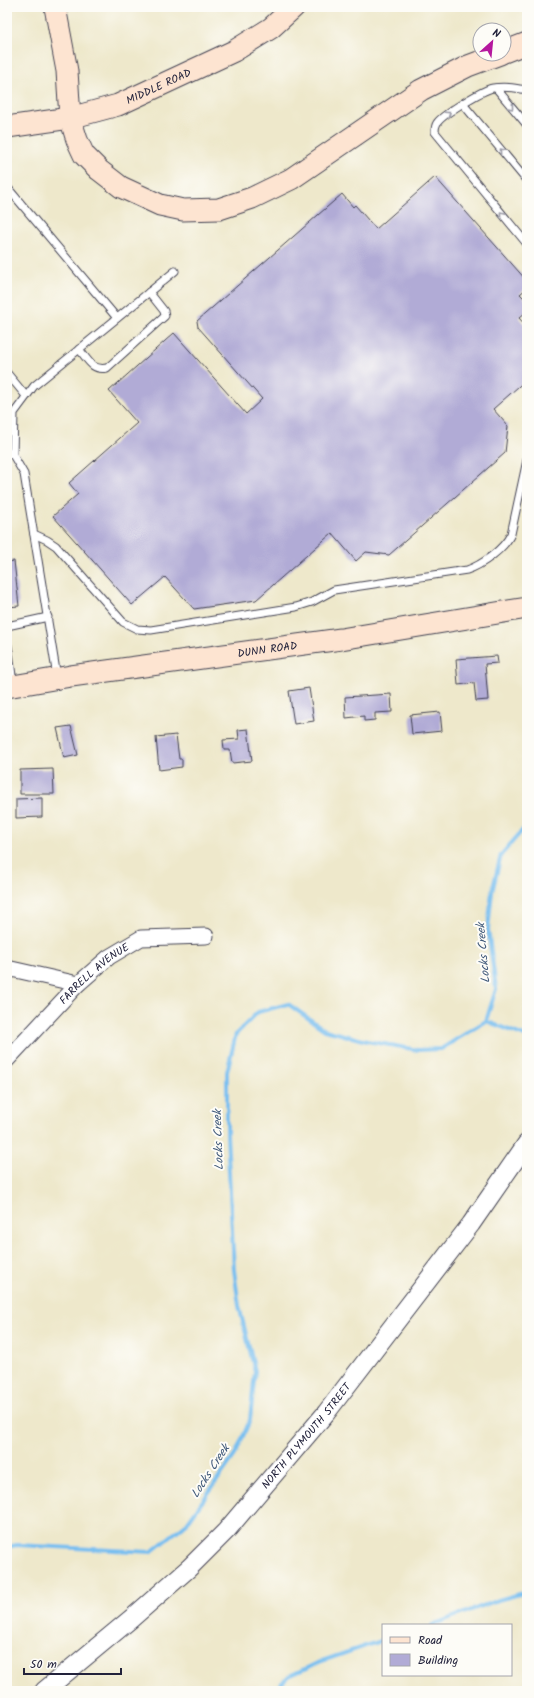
<svg xmlns="http://www.w3.org/2000/svg" width="534" height="1698" font-family="Kalam,sans-serif">
<style>
.lines{fill:none;stroke-linecap:round;stroke-linejoin:round}
.stream{stroke:#79bff0;stroke-width:4}
.building{fill:#b1abd6}
.service-casing{stroke:#414051;stroke-width:9}
.minor-casing{stroke:#414051;stroke-width:17}
.tertiary-casing{stroke:#414051;stroke-width:20}
.secondary-casing{stroke:#414051;stroke-width:23}
.service{stroke:#fff;stroke-width:7}
.minor{stroke:#fff;stroke-width:15}
.tertiary{stroke:#fff;stroke-width:18}
.secondary{stroke:#fde4d1;stroke-width:21}
.oneway{stroke:#9c9ca7}
.labels{text-anchor:middle;stroke-width:4;stroke-linejoin:round;paint-order:stroke}
.street-label{font-size:11px;fill:#22223b;stroke:#fdfcf7}
.water-label{font-size:12px;font-style:italic;fill:#40597a;stroke:#fdfcf7}
</style>
<rect width="100%" height="100%" fill="#fdfcf7"/>
<filter id="ink" filterUnits="userSpaceOnUse"><feTurbulence type="fractalNoise" baseFrequency=".025" numOctaves="2"/><feDisplacementMap in="SourceGraphic" scale="8" xChannelSelector="R" yChannelSelector="G"/><feConvolveMatrix kernelMatrix="1 2 1 2 8 2 1 2 1" color-interpolation-filters="sRGB"/></filter>
<filter id="wash" filterUnits="userSpaceOnUse"><feTurbulence type="fractalNoise" baseFrequency=".012" numOctaves="4" result="noise"/><feDisplacementMap in="SourceGraphic" scale="16" xChannelSelector="R" yChannelSelector="G"/><feGaussianBlur stdDeviation="0.9" result="paint"/><feColorMatrix in="noise" values="0 0 0 0 0 0 0 0 0 0 0 0 0 0 0 0 0 1.4 0 .05"/><feComposite in="paint" operator="in"/></filter>
<g filter="url(#wash)">
<rect width="100%" height="100%" fill="#eee8cb"/>
<g class="lines">
<g class="stream">
<polyline points="486,1021 527,1037"/>
<polyline points="7,1547 17,1545 151,1552 187,1523 235,1455 250,1420 255,1371 239,1306 234,1270 227,1134 227,1072 236,1034 258,1012 288,1004 325,1030 367,1041 418,1050 441,1049 486,1021 496,989 488,929 492,892 501,855 527,825"/>
<polyline points="432,1625 498,1600 527,1592"/>
<polyline points="274,1691 289,1676 322,1661 383,1640"/>
</g>
</g>
<g id="blocks">
<g class="building">
<polygon points="435,177 527,281 527,288 520,294 527,301 527,311 519,318 527,327 527,379 493,409 508,426 505,453 389,555 366,552 356,561 332,533 256,600 194,609 165,577 132,605 53,516 78,494 69,483 137,423 109,391 174,333 246,414 262,399 198,327 197,321 342,194 353,207 355,205 376,229"/>
<polygon points="14,561 19,606 7,607 7,562"/>
<polygon points="497,656 498,663 485,664 488,700 476,701 474,683 458,685 456,659"/>
<polygon points="309,688 314,721 294,724 289,691"/>
<polygon points="391,694 392,712 375,713 375,720 364,721 364,716 346,718 345,697"/>
<polygon points="440,712 442,731 412,734 410,715"/>
<polygon points="71,726 78,755 64,758 57,728"/>
<polygon points="248,729 252,761 232,763 230,750 224,750 223,740 239,739 238,730"/>
<polygon points="176,735 179,759 182,759 182,767 159,770 156,737"/>
<polygon points="53,769 54,794 20,794 20,770"/>
<polygon points="42,798 42,817 16,818 16,799"/>
</g>
</g>
</g>
<g filter="url(#ink)">
<use href="#blocks" fill-opacity="0" stroke="#414051" stroke-width="1"/>
<g class="lines">
<defs>
<g id="service">
<polyline points="496,88 527,125"/>
<path d="M527,90C515,88 505,86 493,88C482,90 442,115 437,123C435,126 435,129 435,132L527,244"/>
<polyline points="463,104 527,181"/>
<polyline points="7,187 117,318"/>
<path d="M79,349C88,360 92,371 107,368L165,316L164,311L149,292"/>
<polyline points="7,373 26,396"/>
<polyline points="7,452 13,455 24,474 57,677"/>
<polyline points="13,455 14,413 34,386 175,271"/>
<path d="M34,534L47,540L56,546L123,622L137,629L151,630L296,607L312,602L334,590L467,570C482,565 504,549 511,534L527,460"/>
<polyline points="7,626 48,617"/>
<polyline points="7,641 9,652"/>
<polyline points="7,652 9,652 13,684"/>
</g>
<g id="minor">
<polyline points="7,968 78,984"/>
<path id="s1" d="M7,1060L78,984L109,957L141,938L206,936"/>
</g>
<g id="tertiary">
<path id="s2" d="M44,1691L132,1618L189,1568L226,1531L326,1413L471,1224L527,1143"/>
</g>
<g id="secondary">
<polyline points="55,7 67,71 70,118 77,140 84,155 99,170 121,187 160,205 183,210 219,209 252,198 291,179 421,90 468,66 500,54"/>
<polyline points="504,52 527,43"/>
<path id="s3" d="M7,127L70,118L118,105L234,51L271,28L294,7"/>
<path id="s4" d="M7,687L71,676L341,639L527,608"/>
</g>
</defs>
<use href="#service" class="service-casing"/>
<use href="#minor" class="minor-casing"/>
<use href="#tertiary" class="tertiary-casing"/>
<use href="#secondary" class="secondary-casing"/>
<use href="#service" class="service"/>
<use href="#minor" class="minor"/>
<use href="#tertiary" class="tertiary"/>
<use href="#secondary" class="secondary"/>
</g>
<defs><path id="oneway-chevron" d="M-2-3.5L2.5 0L-2 3.5" fill="none" stroke-width="1.6" stroke-linecap="round" stroke-linejoin="round"/></defs>
<g class="oneway">
<use href="#oneway-chevron" transform="translate(511 107) rotate(50)"/>
<use href="#oneway-chevron" transform="translate(448 114) rotate(-34)"/>
<use href="#oneway-chevron" transform="translate(502 151) rotate(-130)"/>
<use href="#oneway-chevron" transform="translate(502 214) rotate(-130)"/>
</g>
</g>
<g class="labels">
<g class="street-label">
<text dy="4" stroke="none"><textPath href="#s3" startOffset="158">MIDDLE ROAD</textPath></text>
<text dy="4" stroke="none"><textPath href="#s4" startOffset="263">DUNN ROAD</textPath></text>
<text dy="4" stroke="none"><textPath href="#s1" startOffset="123">FARRELL AVENUE</textPath></text>
<text dy="4" stroke="none"><textPath href="#s2" startOffset="367">NORTH PLYMOUTH STREET</textPath></text>
</g>
<g class="water-label">
<text transform="translate(483 953) rotate(-95)" y="4">Locks Creek</text>
<text transform="translate(218 1140) rotate(-92)" y="4">Locks Creek</text>
<text transform="translate(210 1471) rotate(-57)" y="4">Locks Creek</text>
</g>
</g>
<rect width="534" height="1698" fill="none" stroke="#fdfcf7" stroke-width="24"/>
<rect x="382" y="1624" width="130" height="52" fill="#fdfcf7" stroke="#a5a5ac"/>
<rect x="390" y="1637" width="20" height="6" fill="#fde4d1" stroke="#a5a5ac"/>
<text x="418" y="1644" font-size="12" fill="#22223b">Road</text>
<rect x="390" y="1654" width="20" height="12" fill="#b1abd6" stroke="#a5a5ac"/>
<text x="418" y="1664" font-size="12" fill="#22223b">Building</text>
<g transform="translate(492 42) rotate(27)"><circle r="19" fill="#fdfcf7" stroke="#a5a5ac"/>
<path d="M0-3L7 15L0 10L-7 15Z" fill="#b5179e"/>
<text y="-6" font-size="11" font-weight="bold" text-anchor="middle" fill="#22223b">N</text>
</g>
<path d="M24 1668v6h97v-6" fill="none" stroke="#22223b" stroke-width="2"/>
<text x="30" y="1668" font-size="12" fill="#22223b" stroke="#fdfcf7" stroke-width="3" paint-order="stroke">50 m</text>
</svg>
